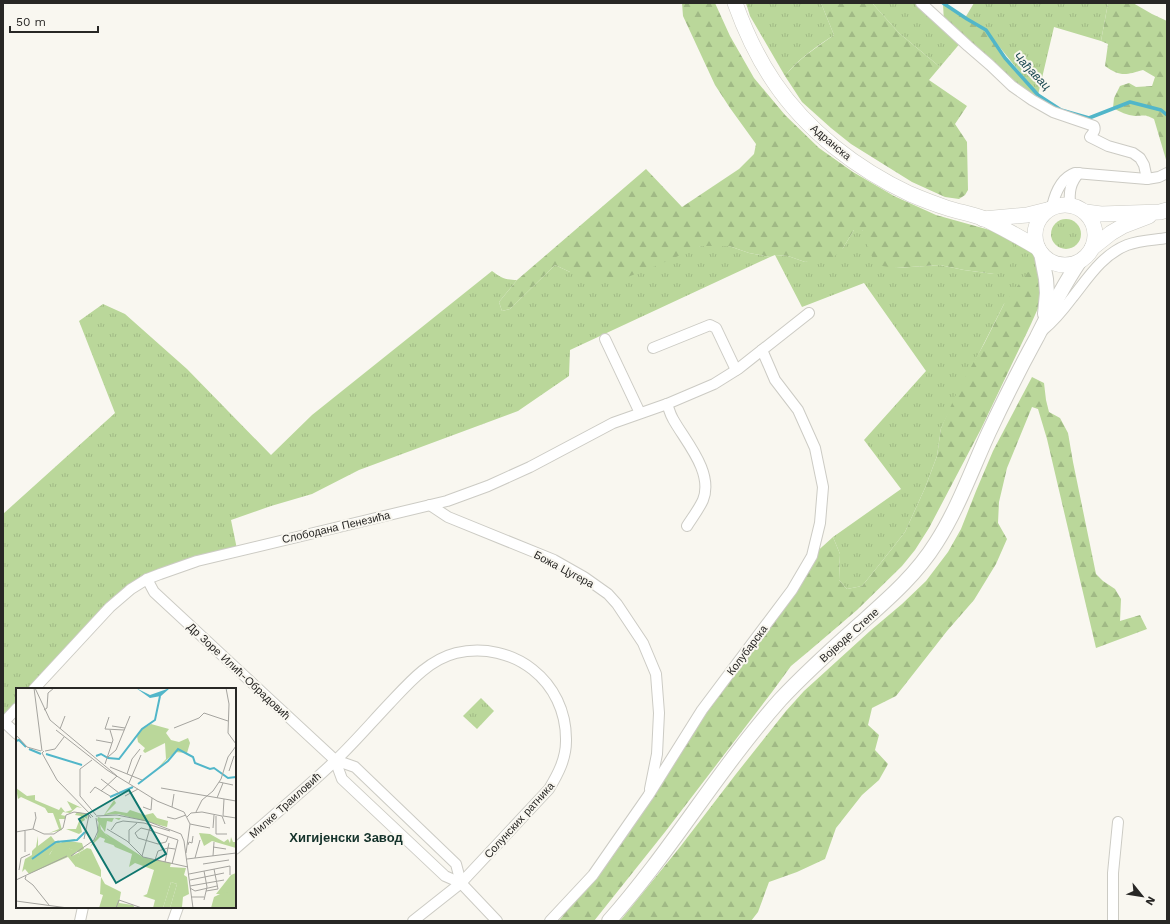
<svg xmlns="http://www.w3.org/2000/svg" width="1170" height="924" font-family="'Work Sans',sans-serif">
<style>
.grass{fill:url(#grass-tufts)}
.forest{fill:url(#forest-firs)}
.lines{fill:none;stroke-linecap:round;stroke-linejoin:round}
.stream{stroke:#51b6c9;stroke-width:3.5}
.street-casing{stroke:#cccbc4;stroke-width:12}
.secondary-casing{stroke:#cccbc4;stroke-width:16}
.primary-casing{stroke:#cccbc4;stroke-width:16}
.street{stroke:#fff;stroke-width:10}
.secondary{stroke:#fff;stroke-width:14}
.primary{stroke:#fff;stroke-width:15}
.labels{text-anchor:middle;stroke-width:4;stroke-linejoin:round;paint-order:stroke}
.street-label{font-size:11px;fill:#282725;stroke:#f9f7f0}
.water-label{font-size:12px;font-style:italic;fill:#1d4a53;stroke:#f9f7f0}
.quarter-label{font-size:13px;font-weight:bold;fill:#14322a;stroke:#f9f7f0}
.inset-river{fill:none;stroke:#51b6c9;stroke-width:2}
.inset-road{fill:none;stroke:#a5a49f;stroke-width:1}
.view{fill:#0f766e;fill-opacity:0.15;stroke:#0f766e;stroke-width:2}
.inset-edge{fill:none;stroke:#282725;stroke-width:2}
</style>
<defs>
<pattern id="grass-tufts" width="24" height="20" patternUnits="userSpaceOnUse"><rect width="24" height="20" fill="#bad79a"/><path d="M3 7l-1-3M5 7V3M7 7l1-3M15 17l-1-3M17 17v-4M19 17l1-3" fill="none" stroke="#a0b985"/></pattern>
<pattern id="forest-firs" width="22" height="20" patternUnits="userSpaceOnUse"><rect width="22" height="20" fill="#bad79a"/><path d="M5 1l3.5 6h-7zM16 11l3.5 6h-7z" fill="#a0b985"/></pattern>
</defs>
<rect width="100%" height="100%" fill="#f9f7f0"/>
<g class="grass">
<path d="M746,3H821L834,35C816,47 798,59 785,76L750,16Z"/>
<polygon points="872,3 921,3 962,41 940,67 899,33"/>
<polygon points="974,3 1108,3 1101,41 1054,27 1038,95 986,30 965,18"/>
<circle cx="1066" cy="234" r="15"/>
<polygon points="854,230 862,230 896,268 940,265 964,270 994,274 1004,234 1035,252 1043,286 1004,304 941,428 937,456 925,488 905,532 883,560 862,586 847,589 839,580 840,554 833,537 901,489 864,440 926,371 864,283 802,307 775,255 788,256 805,262 843,248"/>
<path d="M701,246H729L749,253L770,257L570,350L569,376L518,411L359,470L312,494L271,506L231,520L238,554L163,576L135,591L114,609L40,689H17V714L3,729V514L115,413L79,321L103,304L125,314L187,369L271,455L312,415L492,271C501,278 506,280 517,280L499,302L502,311L510,309L555,265L570,272Z"/>
<polygon points="481,698 494,711 477,729 463,716"/>
</g>
<g class="forest">
<polygon points="682,3 715,3 730,36 754,78 785,115 819,148 853,172 894,196 936,215 1004,234 1013,245 1012,259 1008,270 994,274 964,270 940,265 896,268 875,265 862,230 854,230 843,248 834,257 805,262 788,256 775,255 770,257 749,253 729,246 701,246 658,265 610,284 570,272 555,265 510,309 502,311 499,302 517,280 646,169 682,207 739,169 754,154 756,144 730,108 715,85 683,16"/>
<path d="M821,3H872L899,33L940,67L929,80L967,106L955,124L967,142L968,190L965,195L959,199L945,197L912,182L851,144L831,128L802,102L785,76C798,59 816,48 834,35Z"/>
<polygon points="943,3 967,19 986,30 1005,58 1038,95 1032,100 944,24"/>
<path d="M1108,3H1133L1152,14L1167,21V163L1154,119C1144,114 1144,116 1135,116C1127,115 1120,112 1113,108L1114,98L1120,86L1129,83L1136,87L1152,86L1155,77L1143,70C1126,75 1120,77 1105,66L1108,44L1101,41Z"/>
<polygon points="1028,272 1035,274 1040,277 1043,297 1031,324 981,429 929,528 915,550 902,566 857,610 809,651 791,666 772,692 665,832 594,921 559,921 593,875 812,556 833,537 840,554 839,580 847,589 862,586 883,560 905,532 925,488 937,456 941,428 959,388 984,344 1004,304"/>
<polygon points="1032,377 1044,383 1046,400 1049,412 1060,418 1068,433 1073,462 1096,574 1103,581 1115,589 1121,599 1120,621 1140,615 1147,629 1096,648 1047,439 1038,409 1032,407 1007,468 999,502 998,523 1007,539 996,564 974,600 947,631 896,696 872,708 868,725 879,735 875,750 888,764 879,780 862,795 836,828 825,859 797,872 769,882 758,912 751,921 620,921 680,847 736,774 786,711 804,691 870,631 902,604 926,581 948,552 961,529 976,491 993,451"/>
</g>
<g class="lines">
<polyline class="stream" points="943,3 967,19 986,30 1005,58 1038,95 1061,110 1089,118 1130,102 1161,110 1167,115"/>
<defs>
<g id="street">
<path d="M921,3L968,46L990,65L1012,86L1032,100L1053,112L1094,126C1096,130 1093,133 1090,137L1108,146L1133,153L1140,158L1144,165L1147,179"/>
<path d="M1070,205C1069,192 1070,183 1079,173"/>
<path d="M1052,207C1055,193 1061,178 1075,173L1147,179L1159,177L1167,173"/>
<path d="M1043,330C1054,321 1063,310 1072,298C1088,278 1102,255 1127,245C1140,240 1154,240 1167,238"/>
<polyline points="605,339 640,413"/>
<polyline points="653,348 710,325 716,328 736,370"/>
<path d="M667,404C669,409 670,414 673,419C685,441 714,472 703,500C699,509 692,518 687,526"/>
<polyline points="430,505 448,517 554,560 584,577 608,594 617,604 643,643 656,674 659,713 657,754 650,789"/>
<polyline points="147,579 154,592 335,760 342,779 445,876 461,883 497,921"/>
<polyline points="34,689 110,607 131,589 147,579 160,574 197,561 447,501 488,486 530,467 613,423 667,404 714,384 738,369 809,313"/>
<polyline points="4,722 17,734"/>
<polyline points="3,723 17,708"/>
<polyline points="335,760 355,767 456,864 461,883"/>
<path d="M235,849C268,820 303,791 335,761C354,743 371,723 389,704C408,684 428,660 456,653C513,640 567,681 566,741C566,759 558,774 549,789L461,883L413,921"/>
<polyline points="80,921 83,907"/>
<polyline points="173,921 178,907"/>
<polyline points="550,921 593,875 648,796 702,710 792,590 812,556 820,523 823,487 815,448 798,410 775,380 762,350"/>
<polyline points="1113,921 1113,873 1118,822"/>
</g>
<g id="secondary">
<polyline points="1041,253 1046,279 1047,293 1045,314"/>
<path d="M609,921C671,851 718,770 780,700C805,673 833,648 860,624C888,599 916,575 936,543C958,509 972,469 989,432C1004,400 1020,368 1037,337C1050,311 1063,286 1079,262"/>
</g>
<g id="primary">
<path d="M735,3C745,31 757,57 774,82C807,131 857,169 910,194C922,199 935,204 947,208C959,212 973,214 985,219C1003,228 1021,238 1038,248"/>
<circle cx="1065" cy="235" r="30"/>
<polyline points="1086,212 1101,214 1160,212 1167,210"/>
<polyline points="983,219 1027,215 1047,210"/>
<polyline points="1092,248 1111,233 1123,226 1149,216"/>
</g>
</defs>
<use href="#street" class="street-casing"/>
<use href="#secondary" class="secondary-casing"/>
<use href="#primary" class="primary-casing"/>
<use href="#street" class="street"/>
<use href="#secondary" class="secondary"/>
<use href="#primary" class="primary"/>
</g>
<g class="labels">
<g class="street-label">
<text transform="translate(831 142) rotate(40)" y="4">Адранска</text>
<text transform="translate(336 527) rotate(-13)" y="4">Слободана Пенезића</text>
<text transform="translate(564 569) rotate(28)" y="4">Божа Цугера</text>
<text transform="translate(849 635) rotate(-42)" y="4">Војводе Степе</text>
<text transform="translate(747 650) rotate(-53)" y="4">Колубарска</text>
<text transform="translate(239 671) rotate(43)" y="4">Др Зоре Илић-Обрадовић</text>
<text transform="translate(285 805) rotate(-42)" y="4">Милке Траиловић</text>
<text transform="translate(519 820) rotate(-48)" y="4">Солунских ратника</text>
</g>
<g class="water-label">
<text transform="translate(1032 71) rotate(46)" y="4">Чађавац</text>
</g>
<g class="quarter-label">
<text x="346" y="842">Хигијенски Завод</text>
</g>
</g>
<g transform="translate(16 688)">
<rect width="220" height="220" fill="#f9f7f0"/>
<path d="M82,129L85,130H105L103,132L98,130L96,134L91,133L89,144L81,132ZM89,145L127,169L155,175L154,179L170,180L168,187L171,189L173,206L167,209L166,219L154,220L161,196L155,194L147,220H137L139,212L127,208L131,206L138,182L119,175L113,179L116,166L99,159ZM42,152L44,155L49,153L54,161L62,162L56,168L64,164L60,179L52,169L13,186L9,181L6,184L9,171L16,167L19,174L34,166ZM220,185V206H200L215,187ZM85,189L89,196L105,204L103,215L117,217L119,220H83L87,207L84,206Z" fill="#bad79a"/>
<path d="M135,36L153,41L150,45L155,52L163,54L172,50L174,55L171,65L159,64L139,83L150,71L149,55L129,65L127,63L129,60L122,54L121,48L126,41ZM0,100L11,108L19,107V112L43,122L45,119L49,124L56,122L51,113L66,120L61,119L54,125L47,124L45,127L50,128L49,131H43L46,142L33,145L43,141L37,125H32L29,120L5,109L2,111ZM98,112L100,115L89,126L99,123L111,125L114,122L129,127L137,125L141,130L152,133L151,139L102,126L88,127ZM61,124L72,126L71,131L68,129L69,132L64,135L66,144L63,146L50,141H60L65,128L59,127ZM83,131L85,141L100,158L88,154L89,151L84,149L74,159L81,148ZM183,145L194,146L208,154L212,151L214,155L215,149L217,154H220V160L196,153L188,158ZM22,148V158L35,148L41,156L32,168L19,175L16,173V163L20,159ZM59,151L60,153H53L66,155L68,161L63,164L54,161L48,157L49,153L44,154ZM71,160L75,161L85,182V189L59,178L64,164ZM155,194L161,196L154,220H147Z" fill="#bad79a"/>
<path d="M208,204L220,206V220H195L198,209Z" fill="#bad79a"/>
<path d="M120,0L134,7L154,0L145,8L134,10Z" fill="#51b6c9"/>
<path class="inset-river" d="M0,53L3,52L10,59M13,61L25,66M30,66L66,77M80,68L85,66L92,70L103,71L126,41L139,32L144,8M122,96L152,73L162,61L177,69L179,75L194,81L198,80L212,90L220,89M94,109L117,99M16,171L40,154L61,152L69,144"/>
<path class="inset-road" d="M18,0L26,63M19,0L34,32L101,88M210,0L213,16L212,45L220,56M28,22L31,20L32,5L38,0M93,29L89,41L108,42M96,38L109,40M158,40L183,30L188,25L212,33M44,41L49,28M40,42L91,82L141,113L168,124L174,136L170,165M0,47L11,59L25,63M80,52L96,55M28,63L26,65L41,92L77,129M29,63L39,61L48,49M92,69L100,62L114,28M76,72L64,81V108L80,127M89,76L97,52L94,42M94,79L126,92M213,83L218,68M111,86L116,71L124,61M85,91L103,105M203,94L217,97M113,95L125,67M145,100L220,113M85,103L101,88M74,105L79,99L94,108M109,108L122,101M201,110L207,95M208,111L207,128L220,130M127,119L135,122L136,110M156,119L158,106M180,124L186,112L197,103L205,91L212,69L220,58M80,128L101,127L131,133L165,146L168,153L177,220M200,128V146H211M151,129L159,131L170,127M171,129L175,125L186,124L206,128L209,136M174,136L194,140M197,140L198,127M17,141L28,146H38L47,140L50,127L58,124L72,126L75,130M91,141L111,153L127,169L172,179M95,142L100,135L107,133L128,135L154,143M0,144L17,141L20,130L19,124M152,149L150,154L142,156L122,150L119,145L125,140L133,142L162,152L156,176M68,151L73,127M113,155V142L121,135M172,157L173,154L176,155L177,148M197,159L210,161M9,164V143M55,168L78,152L82,143L80,130M126,168L135,136M197,168L198,154M179,170L184,152M171,171L220,165M139,172L142,163L152,160L159,161M149,174L153,155M187,176L213,172M3,182L5,170L14,166M188,183L191,199L188,212M173,186L214,178V187M10,188L9,191L17,197L33,217M0,192L51,168M174,192L208,185M174,198L208,192M174,200L179,203L201,198M190,203L202,201L198,181M175,209H188M0,213L52,220M100,220L103,212L126,220"/>
<path class="view" d="M113,102L150,166L100,195L63,131Z"/>
<rect width="220" height="220" class="inset-edge"/>
</g>
<rect width="1170" height="924" fill="none" stroke="#282725" stroke-width="8"/>
<g transform="translate(1142 896) rotate(120)" stroke="#f9f7f0" stroke-width="3" paint-order="stroke">
<path d="M0-3L7 15L0 10L-7 15Z" fill="#282725"/>
<text y="-6" font-size="11" font-weight="bold" text-anchor="middle" fill="#282725">N</text>
</g>
<path d="M10 26v6h88v-6" fill="none" stroke="#282725" stroke-width="2"/>
<text x="16" y="26" font-size="12" fill="#282725" stroke="#f9f7f0" stroke-width="3" paint-order="stroke">50 m</text>
</svg>
